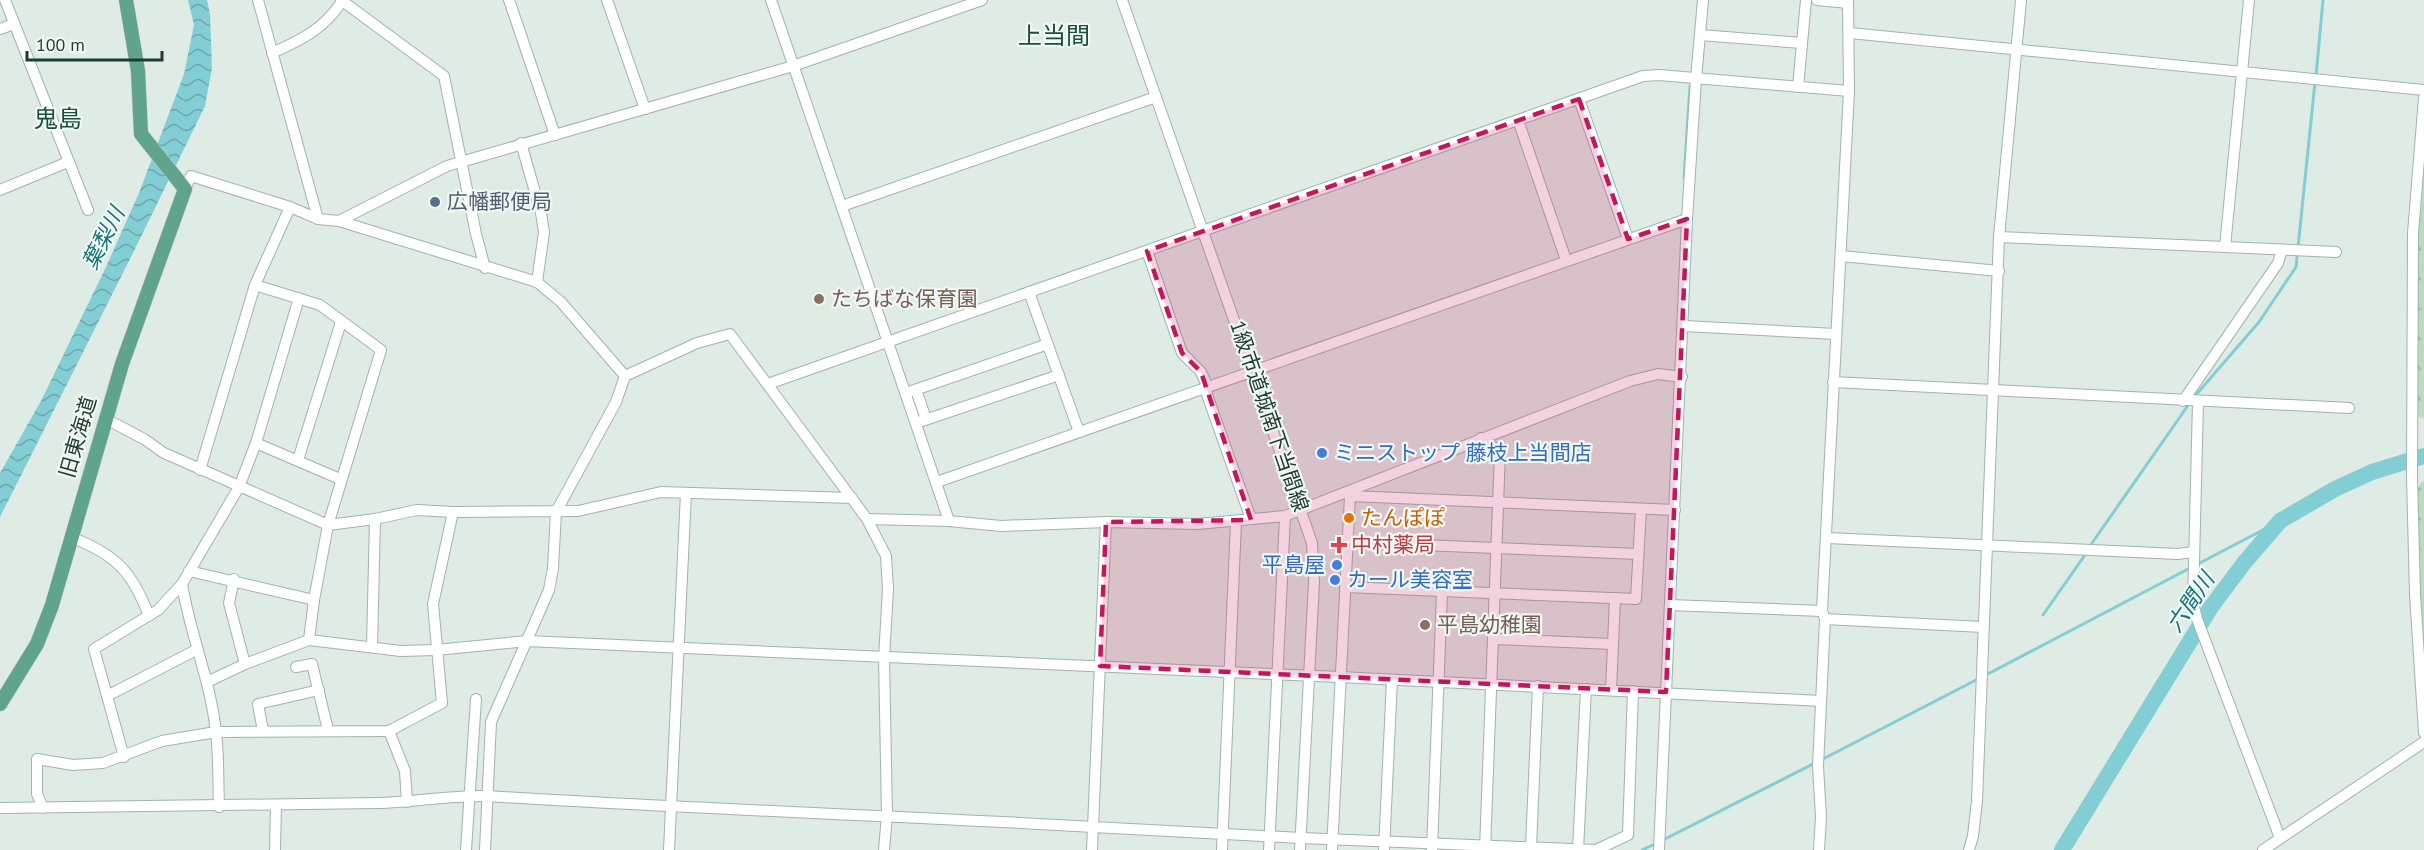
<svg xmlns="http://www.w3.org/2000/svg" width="2424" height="850" font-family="'PT Sans','Noto Sans JP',sans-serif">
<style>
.forest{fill:url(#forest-firs)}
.water{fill:url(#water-waves)}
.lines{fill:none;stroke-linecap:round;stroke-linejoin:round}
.stream{stroke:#83ced4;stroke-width:3}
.river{stroke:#83ced4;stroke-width:16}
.minor-casing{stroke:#a2b3ac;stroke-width:12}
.major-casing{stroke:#c0c8c6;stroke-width:15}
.minor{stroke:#fff;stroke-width:10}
.major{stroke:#61a48d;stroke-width:14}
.marked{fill:#c2185b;fill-opacity:0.2;stroke:#c2185b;stroke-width:4.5;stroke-dasharray:12 8;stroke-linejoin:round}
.service-dot{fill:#5c6f8a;stroke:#f0f8f3;stroke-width:2}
.education-dot{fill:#8d6e63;stroke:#f0f8f3;stroke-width:2}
.shop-dot{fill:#3f7fe0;stroke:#f0f8f3;stroke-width:2}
.food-dot{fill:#e8710a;stroke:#f0f8f3;stroke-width:2}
.health-dot{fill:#e0444e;stroke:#f0f8f3;stroke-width:2}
.labels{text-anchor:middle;stroke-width:4.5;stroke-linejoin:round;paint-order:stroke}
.service-label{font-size:21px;fill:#4e5e75;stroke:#f0f8f3;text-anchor:start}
.education-label{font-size:21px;fill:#785e54;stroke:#f0f8f3;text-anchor:start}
.street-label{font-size:21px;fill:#1f3c32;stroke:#f0f8f3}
.shop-label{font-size:21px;fill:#366cbe;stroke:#f0f8f3;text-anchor:start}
.food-label{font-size:21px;fill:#c56008;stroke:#f0f8f3;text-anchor:start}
.health-label{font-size:21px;fill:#be3a42;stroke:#f0f8f3;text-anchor:start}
.water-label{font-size:22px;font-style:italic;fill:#16727b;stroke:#f0f8f3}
.quarter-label{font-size:24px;fill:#1a4f3e;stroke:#f0f8f3}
</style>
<defs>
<pattern id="forest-firs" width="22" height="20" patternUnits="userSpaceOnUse" patternTransform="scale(1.5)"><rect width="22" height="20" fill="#b6debe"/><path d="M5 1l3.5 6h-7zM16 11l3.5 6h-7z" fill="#9cbfa4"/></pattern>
<pattern id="water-waves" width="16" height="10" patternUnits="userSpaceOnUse" patternTransform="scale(1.5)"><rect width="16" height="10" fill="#83ced4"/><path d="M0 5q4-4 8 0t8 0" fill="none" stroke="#6ba8ad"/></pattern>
</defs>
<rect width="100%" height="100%" fill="#dfebe5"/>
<g class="forest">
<polygon points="2424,139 2424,418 2416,417 2417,221"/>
<polygon points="2422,481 2424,481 2424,674 2417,577 2417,490"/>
</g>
<polygon class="water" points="188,0 207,0 210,14 212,68 205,106 131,257 0,517 0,473 41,401 106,267 139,193 184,74 194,25"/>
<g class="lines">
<g class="stream">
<polyline points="2316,76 2323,0"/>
<polyline points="1684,178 1690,86"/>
<polyline points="2195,396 2259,322 2296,267 2315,82"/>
<polyline points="2090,546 2189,404"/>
<polyline points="2196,565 2280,521"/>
<polyline points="2043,615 2087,552"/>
<polyline points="1984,676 2190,568"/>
<polyline points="1821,760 1978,679"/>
<polyline points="1663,840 1815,763"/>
<polyline points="1642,850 1657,843"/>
</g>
<polyline class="river" points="2062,850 2211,607 2244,563 2280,521 2335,489 2372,472 2424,456"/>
<defs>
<g id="minor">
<polyline points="5,0 88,210"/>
<polyline points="258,0 318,219"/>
<polyline points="341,0 444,76 476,234 485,268"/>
<polyline points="509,0 555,135"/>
<polyline points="607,0 645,109"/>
<polyline points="771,0 949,521"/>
<polyline points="1122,0 1312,543 1314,582 1300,850"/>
<polyline points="1817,0 1848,3"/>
<polyline points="0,29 14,24"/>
<polyline points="1850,33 2424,90"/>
<polyline points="1700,35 1802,43"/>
<path d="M272,53C303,39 324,29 343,0"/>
<polyline points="1798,87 1806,0"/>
<polyline points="2424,98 2413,233 2412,477 2415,594 2424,733"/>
<polyline points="1579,99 1628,239"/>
<polyline points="1518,120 1566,260"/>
<polyline points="521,143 541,213 544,232 537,282"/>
<polyline points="185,189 191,176 290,207 318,219 339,221 537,282 561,302 625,376"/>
<polyline points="0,190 68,162"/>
<polyline points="842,206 1156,97"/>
<polyline points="339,221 447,166 793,66 982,0"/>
<polyline points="1999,237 2336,252"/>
<polyline points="2225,247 2249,0"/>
<polyline points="1147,251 1182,353 1201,372 1208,388"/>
<polyline points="1841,256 1999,271"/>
<polyline points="255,285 320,305 381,350 328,525 314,600 309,640"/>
<polyline points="1029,292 1079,432"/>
<polyline points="1684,326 1836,334"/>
<polyline points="1833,382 2349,408"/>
<polyline points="768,384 1643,76 1659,75 1849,91"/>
<polyline points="1205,389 1251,519"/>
<polyline points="916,390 926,419"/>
<polyline points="906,393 1048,344"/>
<polyline points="2183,401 2278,263 2282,250"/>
<polyline points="2198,402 2193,603 2197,619 2280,838"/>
<polyline points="106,419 144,439 164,453 328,525 375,519 417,510 453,512 578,511 661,492 852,498"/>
<polyline points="916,423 1059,375"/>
<polyline points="1481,438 1500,452 1485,850"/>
<polyline points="256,443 340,479"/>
<polyline points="298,460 341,322"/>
<polyline points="200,470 255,285 290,207"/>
<polyline points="937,482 1687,219"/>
<polyline points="1349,492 1350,496 1675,510"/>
<polyline points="867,519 949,521 1001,526 1106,522 1197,524 1285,516 1630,381 1658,374 1682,377"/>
<polyline points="1106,522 1093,827 1301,838 1596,850 1628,835 1633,691"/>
<path d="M71,537C116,555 132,571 149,616"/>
<polyline points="1827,538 2178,554 2193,552"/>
<polyline points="1348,542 1638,554"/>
<polyline points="189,571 314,600"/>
<polyline points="234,579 229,603 245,664"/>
<path d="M182,584C190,634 211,682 216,733C219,757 218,782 219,807"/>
<polyline points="1345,587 1636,599 1641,509"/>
<polyline points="1670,605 1822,611"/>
<polyline points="1825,619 1983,627"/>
<polyline points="1494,639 1613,644"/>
<polyline points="372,646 375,519"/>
<polyline points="296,667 312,664 328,730"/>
<polyline points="207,682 245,664 309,640 401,651 436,650 527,641 1340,677 1821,701"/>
<polyline points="1611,690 1615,598"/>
<polyline points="107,696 196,650"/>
<polyline points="263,731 258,704 319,690"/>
<polyline points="389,731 405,771 407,802"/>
<polyline points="124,757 94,649 158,610 182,584 239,487 256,443 299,298"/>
<path d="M0,808C126,807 252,805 378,803C415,802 451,795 487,796C689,809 891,815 1093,827L1092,850"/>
<polyline points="43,808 37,794 37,759 73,765 103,763 162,741 216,732 389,731 442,703 433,604 453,512"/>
<polyline points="1531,847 1538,686"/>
<polyline points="275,850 276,805"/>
<polyline points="466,850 476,699"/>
<polyline points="485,850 491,722 549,590 553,568 556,512 616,402 625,376 697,343 730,334 867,519 886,556 888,589 884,658 887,815 884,850"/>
<polyline points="669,850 686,493"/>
<polyline points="1222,850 1236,521"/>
<polyline points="1269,850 1285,516"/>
<polyline points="1332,850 1350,496"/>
<polyline points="1384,850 1392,680"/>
<polyline points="1432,850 1442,592"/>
<polyline points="1578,850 1586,689"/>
<polyline points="1659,850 1687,219 1696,79 1703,0"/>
<polyline points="1819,850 1821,817 1818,766 1825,619 1822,611 1849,91 1848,0"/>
<polyline points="1969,850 1973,836 1977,801 1999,237 2021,0"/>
<polyline points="2263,850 2424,742"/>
</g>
<polyline id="major" points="0,704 37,644 52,605 122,364 185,189 141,134 138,71 126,0"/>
</defs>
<use href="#minor" class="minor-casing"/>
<use href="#major" class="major-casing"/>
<use href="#minor" class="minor"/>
<use href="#major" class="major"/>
</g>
<path class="marked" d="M1579,99L1628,239L1687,219L1666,692L1100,666L1106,522L1251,520L1201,372L1182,353L1147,251Z"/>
<circle class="service-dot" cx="435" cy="202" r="6"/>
<g class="education-dot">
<circle cx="819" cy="299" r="6"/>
<circle cx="1425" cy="625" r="6"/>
</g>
<g class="shop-dot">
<circle cx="1322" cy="453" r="6"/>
<circle cx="1337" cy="565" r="6"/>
<circle cx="1335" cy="580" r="6"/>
</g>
<circle class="food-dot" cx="1349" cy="518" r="6"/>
<path class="health-dot" d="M1336 536h6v6h6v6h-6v6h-6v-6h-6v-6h6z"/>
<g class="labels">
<g class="service-label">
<text x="447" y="209">広幡郵便局</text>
</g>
<g class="education-label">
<text x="831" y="306">たちばな保育園</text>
<text x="1437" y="632">平島幼稚園</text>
</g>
<g class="street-label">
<text transform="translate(1269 416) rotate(71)" y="7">1級市道城南下当間線</text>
<text transform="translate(78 437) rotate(-74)" y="7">旧東海道</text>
</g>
<g class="shop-label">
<text x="1334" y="460">ミニストップ 藤枝上当間店</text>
<text x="1325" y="572" text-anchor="end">平島屋</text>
<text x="1347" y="587">カール美容室</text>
</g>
<g class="food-label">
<text x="1361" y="525">たんぽぽ</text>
</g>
<g class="health-label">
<text x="1351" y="552">中村薬局</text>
</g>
<g class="water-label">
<text transform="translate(103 238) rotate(-63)" y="8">葉梨川</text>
<text transform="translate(2190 602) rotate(-56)" y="8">六間川</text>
</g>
<g class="quarter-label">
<text x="1054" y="44">上当間</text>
<text x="58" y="127">鬼島</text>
</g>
</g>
<path d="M27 51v9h135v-9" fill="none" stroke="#1f3c32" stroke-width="3"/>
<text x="36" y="51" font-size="18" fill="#1f3c32" stroke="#f0f8f3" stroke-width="4.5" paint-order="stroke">100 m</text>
</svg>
